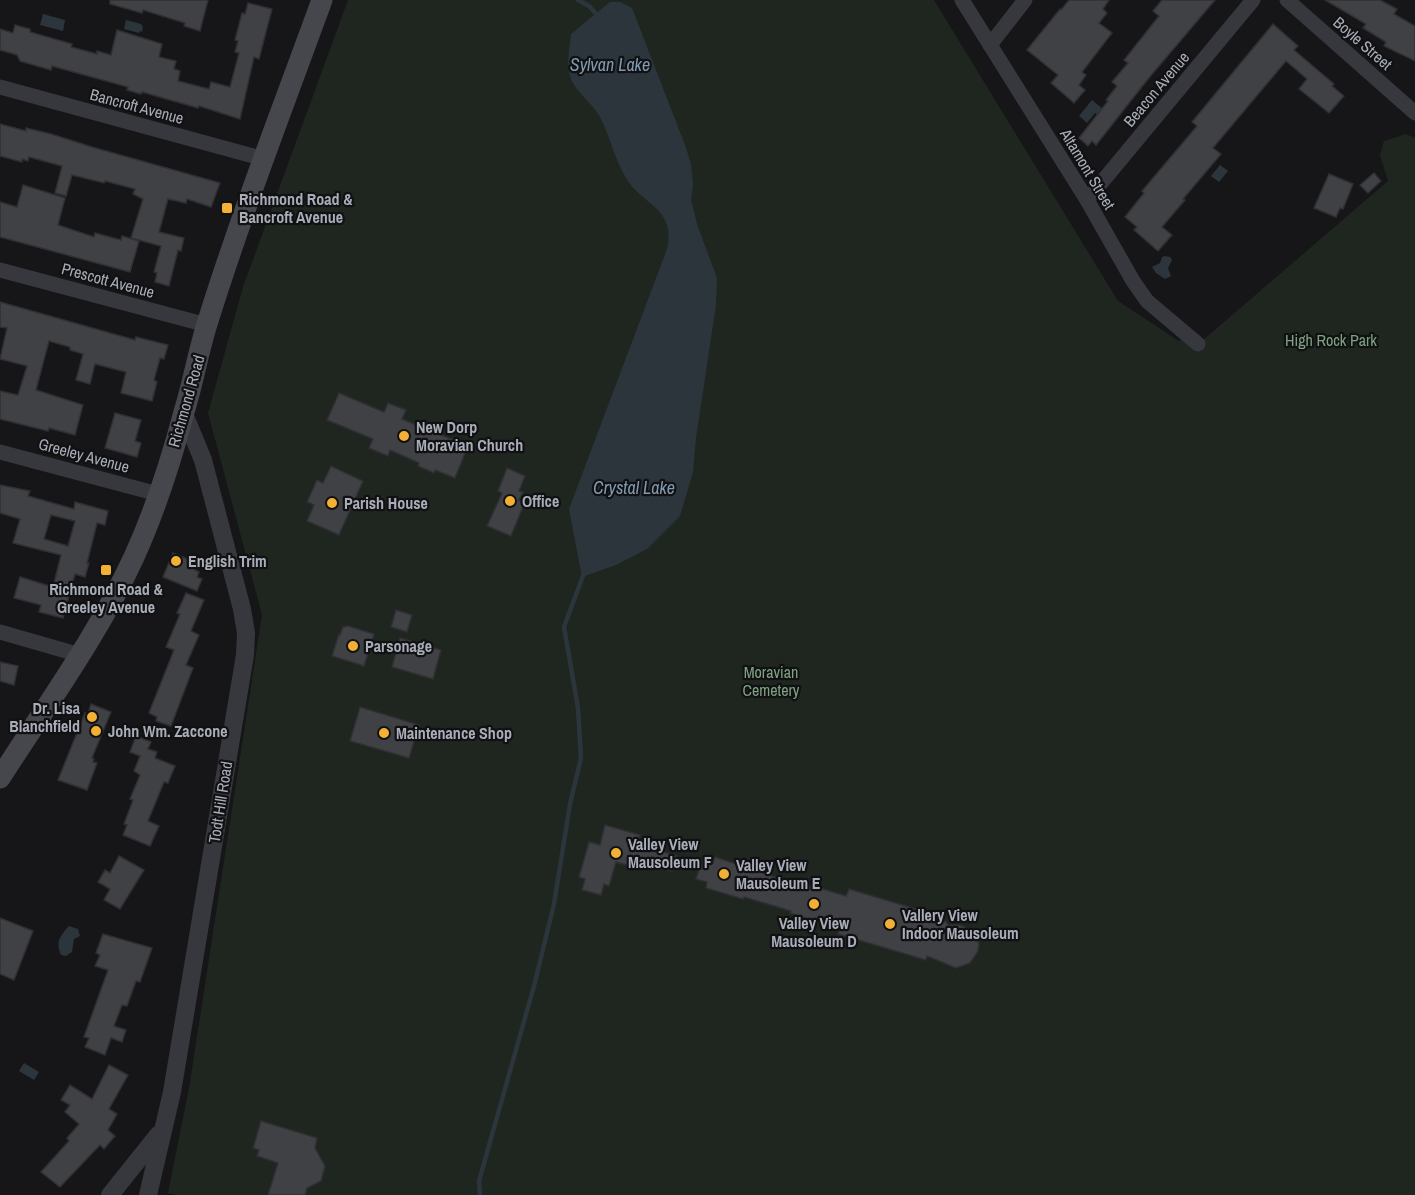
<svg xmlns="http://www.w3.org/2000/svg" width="1415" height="1195" font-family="'Archivo Narrow',sans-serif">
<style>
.green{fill:#1e261f}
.water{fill:#2c353c}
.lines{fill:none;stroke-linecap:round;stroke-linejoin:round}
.stream{stroke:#2c353c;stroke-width:4.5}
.building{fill:#404145;stroke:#303034;stroke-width:1.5;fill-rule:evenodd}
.minor{stroke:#37383d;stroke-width:15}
.tertiary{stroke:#37383d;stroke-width:18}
.secondary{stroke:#45474d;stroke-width:21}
.poi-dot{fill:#f2b134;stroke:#111113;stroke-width:2}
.labels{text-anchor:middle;stroke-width:4.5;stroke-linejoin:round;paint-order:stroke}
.street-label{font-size:16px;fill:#a8adb8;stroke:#111113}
.poi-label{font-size:16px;font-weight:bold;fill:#a8adb8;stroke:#111113;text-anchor:start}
.park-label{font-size:16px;fill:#7fa381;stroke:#111113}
.water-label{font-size:18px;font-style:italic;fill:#7f9bb3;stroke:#111113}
</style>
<rect width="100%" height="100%" fill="#161618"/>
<polygon class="green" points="348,0 934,0 1118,301 1179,341 1183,338 1195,347 1388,181 1380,155 1384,141 1406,134 1415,138 1415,1195 177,1195 168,1193 189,1088 262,615 208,413 243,287"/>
<g class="water">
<path d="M610,2H620L632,8L685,145L691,164L693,184L691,200L698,227L717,278L716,305L696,438L693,472L680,516L647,549L616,565L582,577L569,509L667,249C676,209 645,206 628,181C614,160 611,138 600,117C592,102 575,92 570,76C566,64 570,46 571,34Z"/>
<polygon points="43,14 65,20 63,31 40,25"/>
<polygon points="126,20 141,24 143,27 142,32 140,31 139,33 124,29"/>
<polygon points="1092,100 1103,109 1098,116 1095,113 1087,123 1079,116"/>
<polygon points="1220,165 1228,171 1219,182 1211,176"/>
<polygon points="1165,256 1170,257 1172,260 1168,268 1171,276 1165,279 1156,273 1152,267 1160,263 1162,257"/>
<path d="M69,926L78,929L80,936L74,939L72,952L66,956L61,955C55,941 61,935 69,926Z"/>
<polygon points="24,1063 39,1072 34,1080 19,1071"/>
</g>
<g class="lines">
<g class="stream">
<polyline points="578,0 589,6 598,16"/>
<polyline points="480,1195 479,1181 534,986 554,904 570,804 581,758 578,708 564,627 584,573"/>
</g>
</g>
<g class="building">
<polygon points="110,0 208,0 200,31 184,26 185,23 143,10 142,13 110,4"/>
<polygon points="1069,0 1109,0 1103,9 1107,13 1099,23 1112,33 1082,72 1086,75 1079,85 1085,90 1074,103 1051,83 1058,75 1027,50 1060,9 1061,10"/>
<polygon points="1162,0 1215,0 1148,79 1096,145 1092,141 1088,146 1079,138 1108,101 1106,100 1117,86 1112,82 1128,63 1124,60 1159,16 1153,11"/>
<polygon points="1325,0 1380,0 1397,9 1394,14 1415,26 1415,61 1384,46 1386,42 1363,28 1366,24"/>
<polygon points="248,3 272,9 259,59 254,57 240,119 199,106 198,108 142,92 141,94 127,90 128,87 52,66 51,70 37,66 20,61 17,55 0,50 0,29 13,33 15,25 30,29 30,32 72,44 71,47 97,54 97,51 111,55 117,30 162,44 159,57 176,61 174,69 180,71 178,81 209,89 211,82 230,87 239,53 235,52 238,41 235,40 242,13 245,14"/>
<polygon points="1273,24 1298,46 1294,50 1334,84 1332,86 1344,96 1329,113 1299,89 1307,79 1286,61 1213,148 1221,154 1183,199 1185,200 1162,227 1172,235 1158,251 1134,230 1137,227 1125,217 1144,193 1142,191 1197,126 1192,122"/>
<polygon points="0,124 26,131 26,128 51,134 92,147 220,183 211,207 187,199 186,203 168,199 159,232 184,238 181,251 178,250 169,286 155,282 157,273 154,272 161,246 131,238 143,199 133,194 135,189 105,181 104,183 72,175 66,196 55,193 62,166 29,157 28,161 22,159 22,162 0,156"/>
<polygon points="1374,173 1381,181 1368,193 1360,185"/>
<polygon points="1329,174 1353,184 1343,209 1340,208 1336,217 1314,208"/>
<polygon points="23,185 65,198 58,225 94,237 95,233 121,240 122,236 139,241 130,272 0,237 0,202 17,207"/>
<polygon points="0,302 135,340 136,337 168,345 164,359 160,358 154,380 157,382 152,401 121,393 126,372 95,364 90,384 76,380 83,354 70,350 70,347 49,341 36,390 83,405 75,435 49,428 48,431 0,419 0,391 18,395 27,366 0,359 7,328 0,327"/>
<polygon points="339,393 384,412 388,403 406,410 402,419 468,446 455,478 435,470 434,473 418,466 419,463 390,450 388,456 369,448 373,439 327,420"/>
<polygon points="115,413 141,420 135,441 141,443 137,457 105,448"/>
<polygon points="331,466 363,481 339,535 307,521 314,505 307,502 317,480 323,483"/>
<polygon points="507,468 525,476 519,491 523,492 519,500 525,502 511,536 487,526 502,493 498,491"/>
<path d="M0,485L30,491L28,496L74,509L75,502L108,511L105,525L97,523L87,563H89L85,577L75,574L63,618L39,612L41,605L14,598L20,577L53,587L61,555L13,543L20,519L0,513ZM51,515L75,521L68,546L44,539Z"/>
<polygon points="173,553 197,563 195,570 199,572 197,577 202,579 197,591 163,577"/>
<polygon points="186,593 204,600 191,631 199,635 186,665 193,668 171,726 156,721 157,717 149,713 174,650 166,647 180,614 177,613"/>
<polygon points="396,610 412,615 407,632 391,627"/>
<polygon points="348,626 374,634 364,666 332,656 339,634 340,635 343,627"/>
<polygon points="400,638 441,650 433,679 392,667"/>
<polygon points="0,662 18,666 14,685 0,681"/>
<polygon points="91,704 111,712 92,758 94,759 93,762 97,763 87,790 58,780 85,713 88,714"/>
<polygon points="360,707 419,725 409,758 350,741"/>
<polygon points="136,736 151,742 148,749 157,752 155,758 175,766 168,783 164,782 148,821 159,826 150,846 123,835 127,825 124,824 133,800 130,799 140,775 134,771 140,756 130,752"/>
<polygon points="605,825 640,835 638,841 649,844 648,847 677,856 672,871 633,861 631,866 616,862 609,886 604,884 601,895 582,890 585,879 579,877 589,842 600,845"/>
<polygon points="119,856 144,870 120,909 104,900 110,889 98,882 105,870 110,873"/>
<polygon points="715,857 799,885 800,882 846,896 849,889 939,916 938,920 946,922 948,925 960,925 973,931 979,944 978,951 970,963 956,968 927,956 926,960 838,934 840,929 790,913 791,911 744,897 743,899 706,888 707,882 696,879 702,860 713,863"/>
<polygon points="0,918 33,931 14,980 0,974"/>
<polygon points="103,934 152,948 140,982 136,981 127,1006 122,1005 114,1026 126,1030 122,1042 111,1038 105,1055 85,1047 89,1038 84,1037 108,970 95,966 100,955 96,953"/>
<polygon points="109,1065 128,1075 109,1109 117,1114 108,1130 115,1136 104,1149 100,1145 60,1187 41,1172 69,1141 67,1138 79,1124 65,1112 70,1105 61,1100 70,1085 92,1099"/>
<polygon points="261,1121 317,1138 315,1148 325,1166 321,1181 307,1188 305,1195 268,1195 278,1163 257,1156 259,1150 253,1148"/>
</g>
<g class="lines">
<g class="minor">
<polyline points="962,0 1087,200 1133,281 1147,301 1198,344"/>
<polyline points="1287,0 1415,113"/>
<polyline points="990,45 1025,0"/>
<polyline points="0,87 264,159"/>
<polyline points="1087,200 1253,0"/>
<polyline points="0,270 207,325"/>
<polyline points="0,452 158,494"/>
<polyline points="0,632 80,655"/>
</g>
<g class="tertiary">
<polyline points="110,1195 158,1135"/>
<polyline points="148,1195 172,1092 245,655 246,633 242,609 203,460 184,414"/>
</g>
<path class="secondary" d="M0,778C46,706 98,635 134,557C155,511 171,461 184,412C193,383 198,353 207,324C241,215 283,107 322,0"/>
</g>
<g class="poi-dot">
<rect x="221" y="202" width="12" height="12" rx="3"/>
<circle cx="404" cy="436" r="6"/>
<circle cx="510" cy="501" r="6"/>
<circle cx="332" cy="503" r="6"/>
<circle cx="176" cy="561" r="6"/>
<rect x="100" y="564" width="12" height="12" rx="3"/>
<circle cx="353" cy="646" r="6"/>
<circle cx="92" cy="717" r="6"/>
<circle cx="96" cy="731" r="6"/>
<circle cx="384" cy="733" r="6"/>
<circle cx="616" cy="853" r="6"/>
<circle cx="724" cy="874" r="6"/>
<circle cx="814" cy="904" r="6"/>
<circle cx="890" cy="924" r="6"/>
</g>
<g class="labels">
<g class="street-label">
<text transform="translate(1363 43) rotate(41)" y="6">Boyle Street</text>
<text transform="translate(1156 89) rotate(-50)" y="6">Beacon Avenue</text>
<text transform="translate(137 106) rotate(15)" y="6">Bancroft Avenue</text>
<text transform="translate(1088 169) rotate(59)" y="6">Altamont Street</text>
<text transform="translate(108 280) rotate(15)" y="6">Prescott Avenue</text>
<text transform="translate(186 401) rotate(-74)" y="6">Richmond Road</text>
<text transform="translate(84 455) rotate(15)" y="6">Greeley Avenue</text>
<text transform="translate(220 802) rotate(-81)" y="6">Todt Hill Road</text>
</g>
<g class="poi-label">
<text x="239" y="205">Richmond Road &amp;<tspan x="239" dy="18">Bancroft Avenue</tspan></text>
<text x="416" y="433">New Dorp<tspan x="416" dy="18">Moravian Church</tspan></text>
<text x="522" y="507">Office</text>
<text x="344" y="509">Parish House</text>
<text x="188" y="567">English Trim</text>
<text x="106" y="595" text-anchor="middle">Richmond Road &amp;<tspan x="106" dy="18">Greeley Avenue</tspan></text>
<text x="365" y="652">Parsonage</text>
<text x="80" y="714" text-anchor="end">Dr. Lisa<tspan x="80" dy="18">Blanchfield</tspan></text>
<text x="108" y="737">John Wm. Zaccone</text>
<text x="396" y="739">Maintenance Shop</text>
<text x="628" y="850">Valley View<tspan x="628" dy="18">Mausoleum F</tspan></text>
<text x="736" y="871">Valley View<tspan x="736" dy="18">Mausoleum E</tspan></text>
<text x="902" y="921">Vallery View<tspan x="902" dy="18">Indoor Mausoleum</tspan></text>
<text x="814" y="929" text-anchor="middle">Valley View<tspan x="814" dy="18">Mausoleum D</tspan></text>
</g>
<g class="park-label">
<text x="1331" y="346">High Rock Park</text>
<text x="771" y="678">Moravian<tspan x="771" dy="18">Cemetery</tspan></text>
</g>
<g class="water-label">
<text x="610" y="71">Sylvan Lake</text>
<text x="634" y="494">Crystal Lake</text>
</g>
</g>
</svg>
